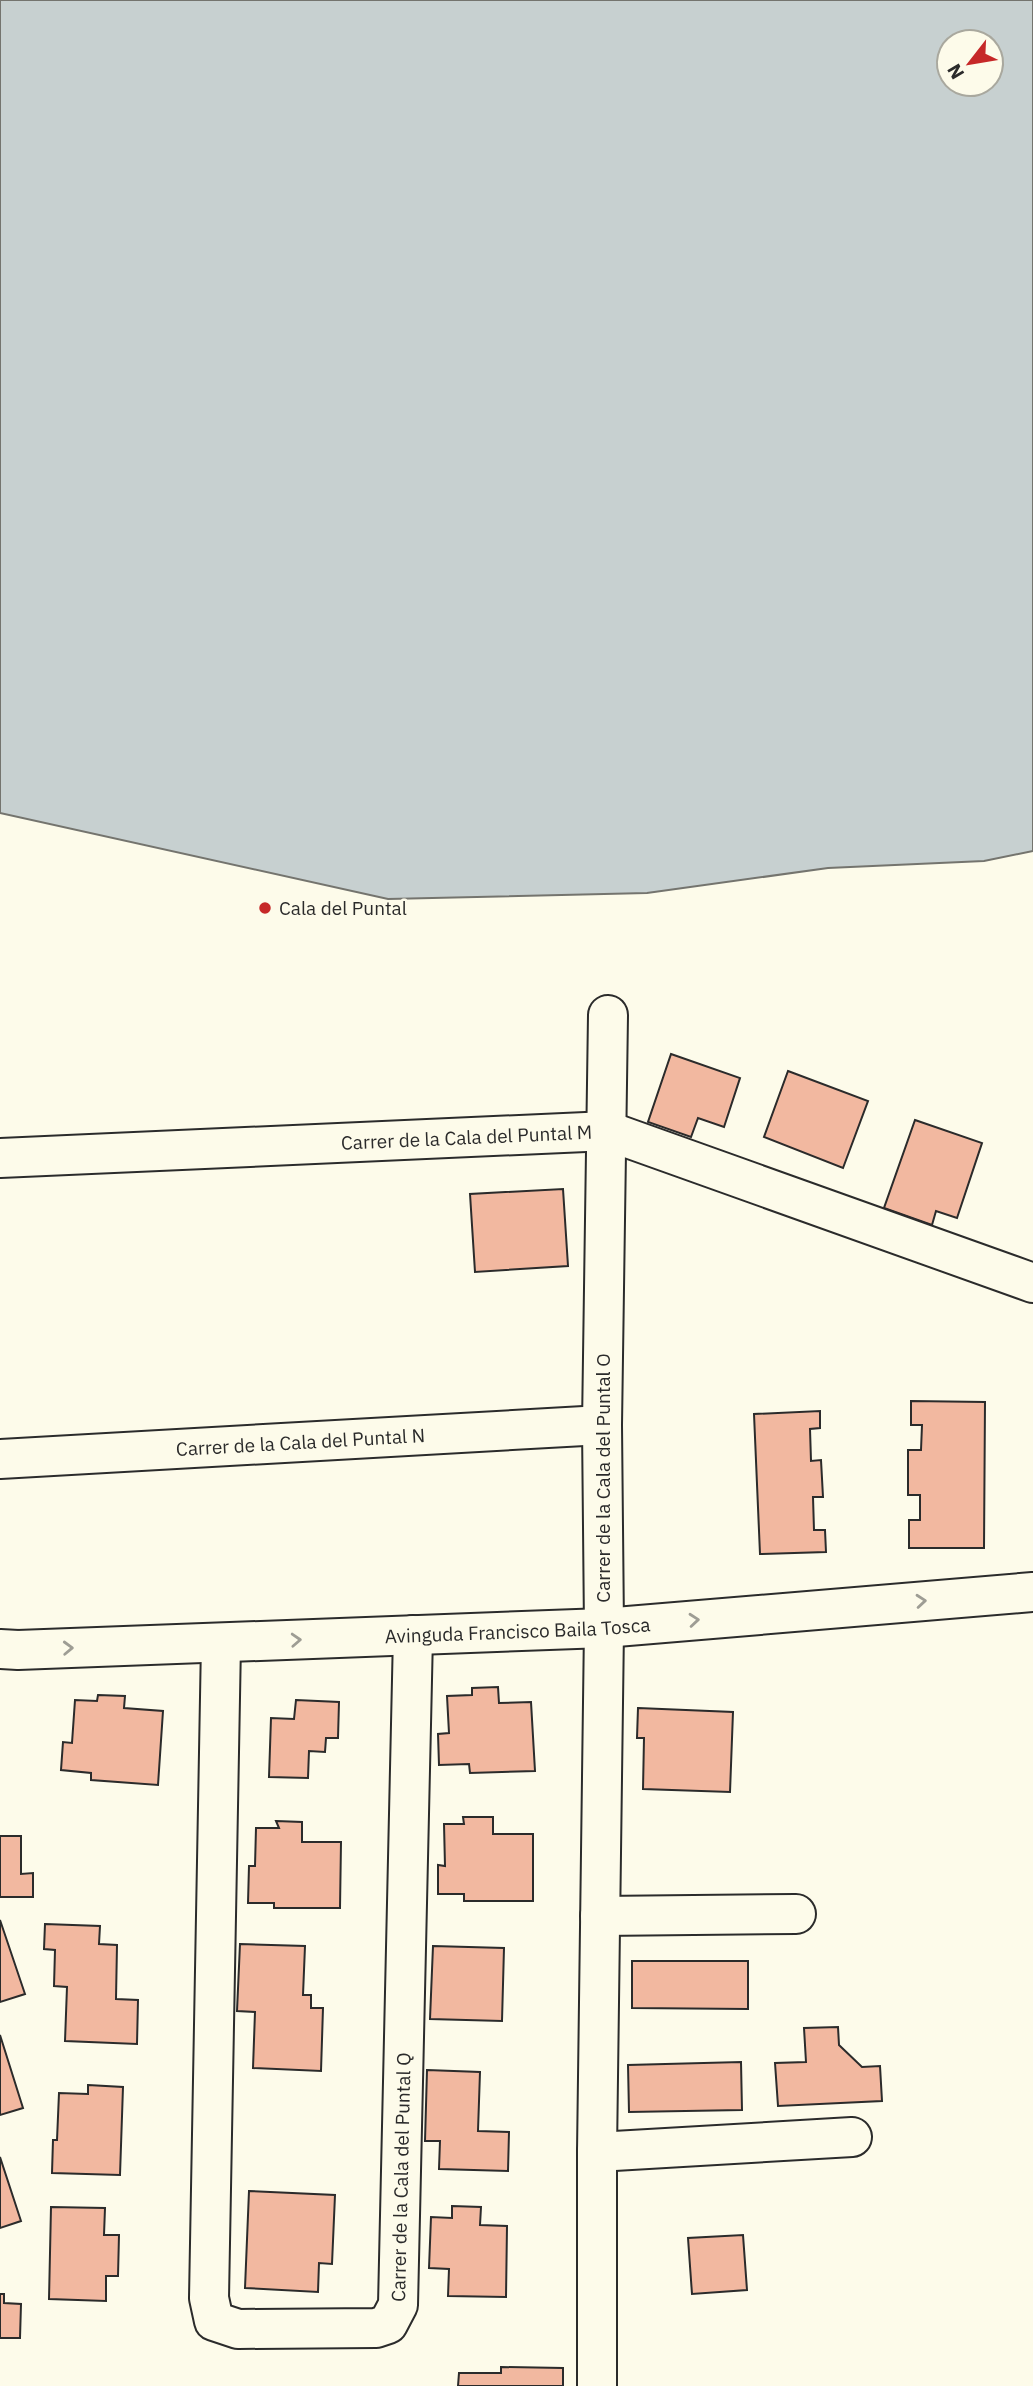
<svg xmlns="http://www.w3.org/2000/svg" width="1033" height="2386" font-family="'IBM Plex Sans',sans-serif">
<style>
.water{fill:#c7d0d0;stroke:#74746e;stroke-width:2;fill-rule:evenodd}
.building{fill:#f2b8a0;stroke:#2b2b2b;stroke-width:2}
.lines{fill:none;stroke-linecap:round;stroke-linejoin:round}
.minor-casing{stroke:#2b2b2b;stroke-width:42}
.minor{stroke:#fdfbea;stroke-width:38}
.oneway{stroke:#9e9d94}
.poi-dot{fill:#c62828;stroke:#fdfbea;stroke-width:2.5}
.labels{text-anchor:middle;stroke-width:5;stroke-linejoin:round;paint-order:stroke}
.poi-label{font-size:19px;fill:#2b2b2b;stroke:#fdfbea;text-anchor:start}
.street-label{font-size:19px;fill:#2b2b2b;stroke:#fdfbea}
</style>
<rect width="100%" height="100%" fill="#fdfbea"/>
<path class="water" d="M0,0H1033V851L984,861L828,868L647,893L388,899L0,813ZM949,42H991V84H949Z"/>
<g class="building">
<polygon points="671,1054 740,1078 724,1127 698,1118 691,1137 648,1122"/>
<polygon points="788,1071 868,1101 843,1168 764,1137"/>
<polygon points="915,1120 982,1143 957,1218 936,1211 932,1225 884,1208"/>
<polygon points="563,1189 568,1266 475,1272 470,1194"/>
<polygon points="911,1401 985,1402 984,1548 909,1548 909,1520 920,1520 920,1495 908,1495 908,1450 921,1450 922,1425 911,1425"/>
<polygon points="820,1411 820,1428 810,1429 811,1461 821,1460 823,1497 813,1497 814,1530 825,1530 826,1552 760,1554 754,1414"/>
<polygon points="498,1687 499,1703 531,1702 535,1771 470,1773 469,1764 439,1765 438,1734 449,1733 447,1696 472,1695 472,1688"/>
<polygon points="98,1695 125,1696 124,1708 163,1711 158,1785 91,1780 91,1773 61,1770 63,1742 72,1743 75,1700 97,1701"/>
<polygon points="296,1700 339,1702 338,1738 326,1738 325,1752 309,1751 308,1778 269,1777 271,1718 294,1719"/>
<polygon points="638,1708 733,1712 730,1792 643,1789 644,1738 637,1738"/>
<polygon points="463,1817 493,1817 493,1834 533,1834 533,1901 464,1901 464,1894 438,1894 438,1865 445,1866 444,1824 464,1824"/>
<polygon points="276,1821 302,1822 302,1842 341,1842 340,1908 274,1908 274,1903 248,1903 249,1866 255,1866 256,1828 279,1828"/>
<polygon points="0,1836 21,1836 21,1874 33,1873 33,1897 0,1897"/>
<polygon points="0,1920 25,1994 0,2002"/>
<polygon points="45,1924 100,1926 99,1944 117,1945 116,1999 138,2000 137,2044 65,2041 67,1987 54,1986 55,1950 44,1949"/>
<polygon points="240,1944 305,1946 303,1995 311,1995 311,2008 323,2008 321,2071 253,2068 255,2012 237,2011"/>
<polygon points="433,1946 504,1948 502,2021 430,2019"/>
<polygon points="632,1961 748,1961 748,2009 632,2008"/>
<polygon points="838,2027 839,2045 862,2067 880,2066 882,2101 778,2106 775,2063 806,2062 804,2028"/>
<polygon points="0,2035 23,2108 0,2115"/>
<polygon points="741,2062 742,2110 629,2112 628,2065"/>
<polygon points="427,2070 480,2072 478,2131 509,2132 508,2171 439,2169 440,2141 425,2141"/>
<polygon points="88,2085 123,2087 120,2175 52,2173 53,2140 57,2140 59,2093 88,2094"/>
<polygon points="0,2157 21,2221 0,2228"/>
<polygon points="249,2191 335,2195 332,2264 319,2263 318,2292 245,2288"/>
<polygon points="452,2206 481,2207 480,2225 507,2226 506,2297 448,2296 449,2269 429,2268 431,2217 452,2218"/>
<polygon points="51,2207 105,2208 104,2235 119,2235 118,2276 106,2276 106,2301 49,2299"/>
<polygon points="743,2235 747,2290 692,2294 688,2238"/>
<polygon points="0,2294 4,2294 4,2303 21,2304 20,2338 0,2338"/>
<polygon points="501,2367 563,2368 563,2386 458,2386 459,2373 501,2373"/>
</g>
<g class="lines">
<defs>
<g id="minor">
<path id="s1" d="M0,1158L608,1131L1033,1283"/>
<path id="s2" d="M0,1459L602,1425"/>
<path id="s3" d="M221,1643L209,2298L214,2321L238,2329L376,2328L388,2324L398,2305L413,1635"/>
<path id="s4" d="M0,1649L18,1650L604,1628L1033,1592"/>
<polyline points="600,1916 796,1914"/>
<polyline points="597,2152 852,2137"/>
<polyline points="597,2386 597,2152 604,1628 602,1425 608,1015"/>
</g>
</defs>
<use href="#minor" class="minor-casing"/>
<use href="#minor" class="minor"/>
</g>
<defs><path id="oneway-chevron" d="M-2-3.5L2.5 0L-2 3.5" fill="none" stroke-width="1.6" stroke-linecap="round" stroke-linejoin="round" transform="scale(1.75)"/></defs>
<g class="oneway">
<use href="#oneway-chevron" transform="translate(921 1601) rotate(-5)"/>
<use href="#oneway-chevron" transform="translate(694 1620) rotate(-5)"/>
<use href="#oneway-chevron" transform="translate(296 1640) rotate(-3)"/>
<use href="#oneway-chevron" transform="translate(68 1648) rotate(-2)"/>
</g>
<circle class="poi-dot" cx="265" cy="908" r="7"/>
<g class="labels">
<g class="poi-label">
<text x="279" y="915">Cala del Puntal</text>
</g>
<g class="street-label">
<text dy="7" stroke="none"><textPath href="#s1" startOffset="467">Carrer de la Cala del Puntal M</textPath></text>
<text dy="7" stroke="none"><textPath href="#s2" startOffset="301">Carrer de la Cala del Puntal N</textPath></text>
<text transform="translate(603 1478) rotate(-90)" y="7">Carrer de la Cala del Puntal O</text>
<text dy="7" stroke="none"><textPath href="#s4" startOffset="518">Avinguda Francisco Baila Tosca</textPath></text>
<text dy="7" stroke="none"><textPath href="#s3" startOffset="1004">Carrer de la Cala del Puntal Q</textPath></text>
</g>
</g>
<g transform="translate(970 63) rotate(239)"><circle r="33" fill="#fdfbea" stroke="#a9a89e" stroke-width="2"/>
<path d="M0-5L12 26L0 18L-12 26Z" fill="#c62828"/>
<text y="-10" font-size="19" font-weight="bold" text-anchor="middle" fill="#2b2b2b">N</text>
</g>
</svg>
